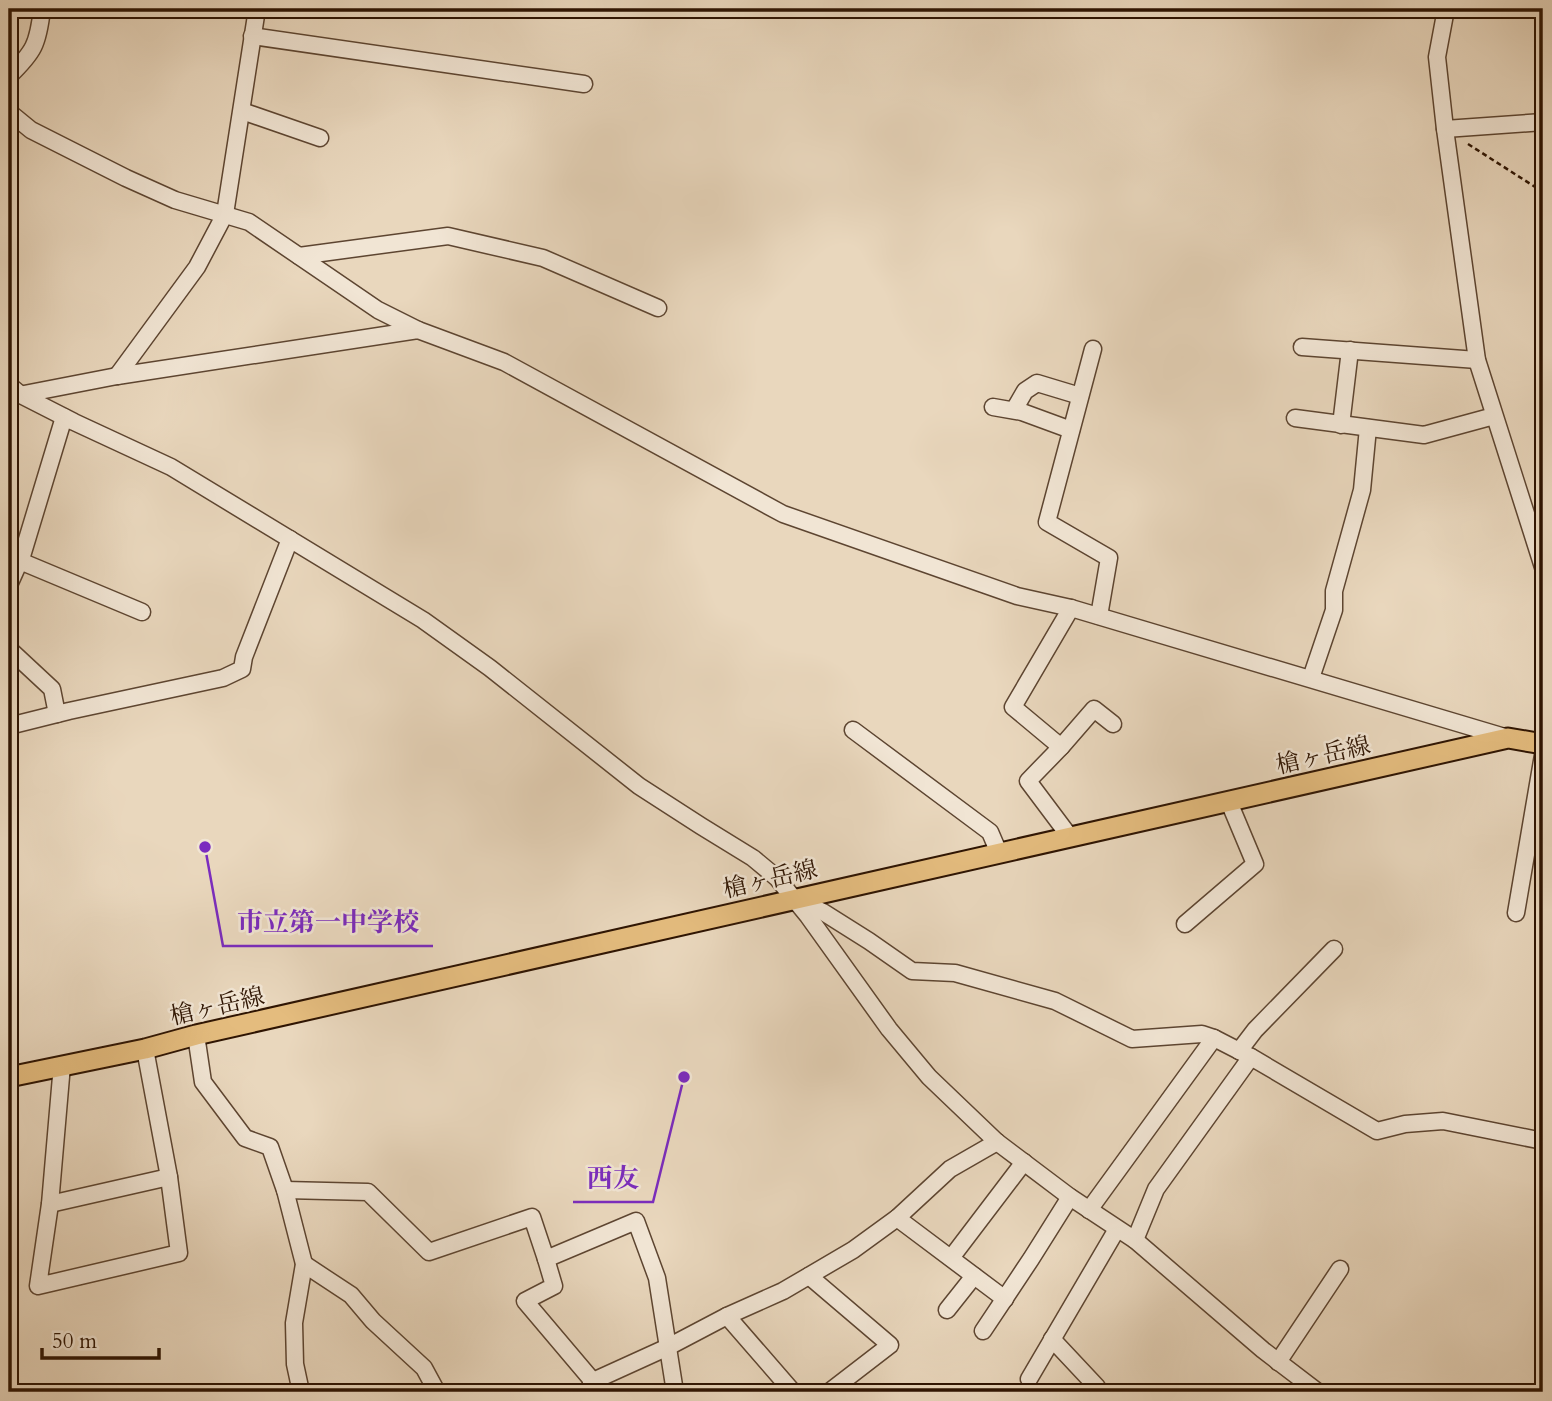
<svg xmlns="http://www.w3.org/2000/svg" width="1552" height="1401" font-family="Cardo,'Noto Serif JP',serif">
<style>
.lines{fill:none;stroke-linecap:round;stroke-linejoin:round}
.minor-casing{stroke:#5d4531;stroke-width:19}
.major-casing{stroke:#2e1402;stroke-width:23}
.path{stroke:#2e1402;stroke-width:2.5;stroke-dasharray:5 3.5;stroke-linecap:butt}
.minor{stroke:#f1e5d4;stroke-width:16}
.major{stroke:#e4bc7e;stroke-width:19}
.labels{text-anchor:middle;stroke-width:5;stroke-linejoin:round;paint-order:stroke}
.street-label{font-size:24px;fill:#2e1402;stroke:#f1e5d4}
.leader{fill:none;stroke:#7b2cbf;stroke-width:2.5}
.callout-dot{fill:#7b2cbf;stroke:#f1e5d4;stroke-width:2.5}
.callout-label{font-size:26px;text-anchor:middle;font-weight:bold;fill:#7b2cbf;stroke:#f1e5d4;stroke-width:5;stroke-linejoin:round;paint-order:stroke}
</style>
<rect width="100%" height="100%" fill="#e9d7bd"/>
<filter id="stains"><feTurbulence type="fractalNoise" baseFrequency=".00286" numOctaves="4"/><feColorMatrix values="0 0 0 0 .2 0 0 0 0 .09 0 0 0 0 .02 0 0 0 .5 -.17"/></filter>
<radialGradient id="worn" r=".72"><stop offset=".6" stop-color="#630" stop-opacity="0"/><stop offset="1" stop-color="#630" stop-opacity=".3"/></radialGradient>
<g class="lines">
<defs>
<g id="minor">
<polyline points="1446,9 1437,57 1445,129 1477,360 1543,567"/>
<polyline points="252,36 584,84"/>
<path d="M9,76C34,52 38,44 42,9"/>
<polyline points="242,111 320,138"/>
<polyline points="9,112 31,130 126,178 175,200 249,222 378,310 418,330"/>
<polyline points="1445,129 1543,122"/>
<polyline points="299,256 448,236 543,258 658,308"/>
<polyline points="1302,347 1477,360"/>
<polyline points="1093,349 1047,522 1109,558 1099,616"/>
<polyline points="117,376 197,267 225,214 257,9"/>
<polyline points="9,385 21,395 74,422 171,467 423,620 490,668 639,786 701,826 753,858 777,878 808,916 889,1029 929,1077 997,1142 1070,1197 1135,1240 1263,1350 1318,1392"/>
<polyline points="19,395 117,376 418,330 504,362 783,514 1017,596 1071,608 1508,738"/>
<polyline points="993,407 1022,412 1071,430"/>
<polyline points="1014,410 1025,391 1037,383 1080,396"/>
<polyline points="1295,418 1424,435 1494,416"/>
<polyline points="1341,425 1350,350"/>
<polyline points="20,561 142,612"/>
<polyline points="9,585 22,556 64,417"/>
<polyline points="9,649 52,689 57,714"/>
<polyline points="1311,678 1334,610 1334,591 1362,490 1368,428"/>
<polyline points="9,726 69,711 223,678 242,669 244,657 290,539"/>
<polyline points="853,730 990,832 999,853"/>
<polyline points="1061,747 1094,709 1113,724"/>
<polyline points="1070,837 1028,781 1061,747 1013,707 1071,608"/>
<polyline points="799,901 823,912 869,941 912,971 955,973 1055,1001 1132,1039 1202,1034 1214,1038"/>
<polyline points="1516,913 1543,755"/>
<polyline points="1185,924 1255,864 1229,802"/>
<polyline points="196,1035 203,1082 245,1138 270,1147 285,1190 304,1264 294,1323 295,1364 301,1392"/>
<polyline points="1239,1051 1255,1030 1334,949"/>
<polyline points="62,1065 50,1204 38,1286 179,1253 169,1177 145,1049"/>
<polyline points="285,1190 368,1192 429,1252 532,1217 546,1259"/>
<polyline points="50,1204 169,1177"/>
<polyline points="1089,1210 1214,1038 1251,1057"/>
<polyline points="897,1218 1005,1299"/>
<polyline points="1135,1240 1156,1189 1251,1057 1377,1131 1405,1124 1443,1121 1543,1141"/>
<polyline points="951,1258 1024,1162"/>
<polyline points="304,1264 351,1295 373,1321 424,1368 437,1392"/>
<polyline points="809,1276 890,1345 829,1392"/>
<polyline points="947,1310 974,1276"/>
<polyline points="727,1316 793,1392"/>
<polyline points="983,1331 1031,1259 1070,1197"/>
<polyline points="1052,1339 1097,1387"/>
<polyline points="1278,1362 1340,1269"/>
<polyline points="1029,1379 1117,1229"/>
<polyline points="591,1382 668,1347 727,1316 783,1291 853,1250 897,1218 950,1169 997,1142"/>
<polyline points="602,1392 525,1301 554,1286 546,1259 636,1221 657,1278 675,1392"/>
</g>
<polyline id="major" points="9,1077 145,1049 196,1035 1508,738 1543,744"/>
</defs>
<use href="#minor" class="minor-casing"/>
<use href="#major" class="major-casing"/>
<polyline class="path" points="1468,144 1543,192"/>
<use href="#minor" class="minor"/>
<use href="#major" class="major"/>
</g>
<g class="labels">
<g class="street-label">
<text transform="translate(1323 755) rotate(-13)" y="8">槍ヶ岳線</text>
<text transform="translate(770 879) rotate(-13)" y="8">槍ヶ岳線</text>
<text transform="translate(217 1006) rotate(-13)" y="8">槍ヶ岳線</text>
</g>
</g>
<path class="leader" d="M205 847L223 946H433M684 1077L653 1202H573"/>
<g class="callout-dot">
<circle cx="205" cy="847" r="7"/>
<circle cx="684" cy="1077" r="7"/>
</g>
<g class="callout-label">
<text x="328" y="931">市立第一中学校</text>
<text x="613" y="1187">西友</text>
</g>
<rect width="1552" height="1401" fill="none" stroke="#e9d7bd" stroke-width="35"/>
<rect x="10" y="10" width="1531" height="1380" fill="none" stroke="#2e1402" stroke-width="3.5"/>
<rect x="18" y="18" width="1517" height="1366" fill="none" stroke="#2e1402" stroke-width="2"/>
<path d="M42 1348v10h117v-10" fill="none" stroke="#2e1402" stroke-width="3.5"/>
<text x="52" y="1348" font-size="21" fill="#2e1402" stroke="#f1e5d4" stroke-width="5" paint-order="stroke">50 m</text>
<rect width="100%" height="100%" filter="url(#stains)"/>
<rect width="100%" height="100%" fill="url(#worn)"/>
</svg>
